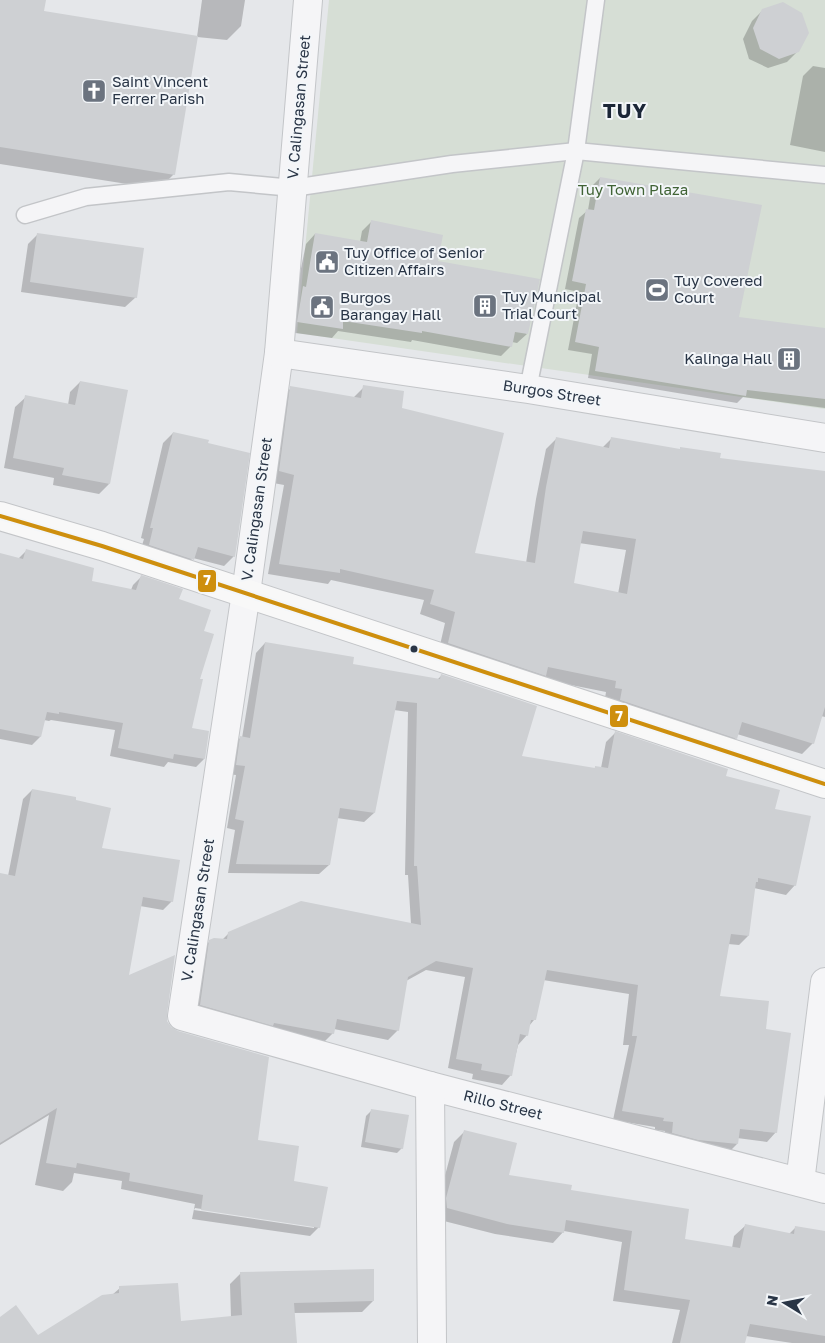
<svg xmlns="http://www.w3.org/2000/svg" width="825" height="1343" font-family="'Golos Text',sans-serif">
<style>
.green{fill:#d6ded5}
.shadow{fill:#0003;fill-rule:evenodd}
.building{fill:#ced0d3;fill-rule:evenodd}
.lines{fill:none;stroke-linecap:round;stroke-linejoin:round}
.lane-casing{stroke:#c3c5c8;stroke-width:19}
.street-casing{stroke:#c3c5c8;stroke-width:30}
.secondary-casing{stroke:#c3c5c8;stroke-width:30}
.lane{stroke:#f5f5f7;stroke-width:16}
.street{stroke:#f5f5f7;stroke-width:28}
.secondary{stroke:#f8f8f8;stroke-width:28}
.bus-1-casing{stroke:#f3f6f9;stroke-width:8}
.bus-1{stroke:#ce8f0e;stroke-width:4}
.bus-dot{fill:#293546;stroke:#f3f6f9;stroke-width:2}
.labels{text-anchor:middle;stroke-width:4;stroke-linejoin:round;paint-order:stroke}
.poi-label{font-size:15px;fill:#293546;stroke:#f3f6f9;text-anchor:start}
.street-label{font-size:15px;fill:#293546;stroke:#f3f6f9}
.park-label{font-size:15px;fill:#406335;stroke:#f3f6f9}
.district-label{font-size:20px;font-weight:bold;letter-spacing:1px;fill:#1b2637;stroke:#f3f6f9}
.line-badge{stroke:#f3f6f9;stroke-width:2}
.badge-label{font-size:14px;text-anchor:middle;font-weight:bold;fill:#fff}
</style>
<rect width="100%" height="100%" fill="#e5e7ea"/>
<polygon class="green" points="329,0 825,0 825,409 297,333"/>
<g class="shadow">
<polygon points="202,0 245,0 241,26 227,40 197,37"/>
<polygon points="0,5 174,174 159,189 0,164"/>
<polygon points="763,10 798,51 787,62 768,68 749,59 743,39 752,21"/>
<polygon points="813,66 825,68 825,152 790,145 803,76"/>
<polygon points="600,178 737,318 825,330 825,408 743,397 737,403 588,378 592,354 568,350 579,292 565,289 579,218 588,210 592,186"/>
<polygon points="372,221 436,262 527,334 517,343 512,342 511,346 501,356 412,340 411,342 338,331 332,338 288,332 306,244 315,234 360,242 362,231"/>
<polygon points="38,234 136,297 125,307 21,292 28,244"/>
<polygon points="80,382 109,484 99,494 53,485 54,478 4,468 15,407 26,397 68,405 70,392"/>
<path d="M364,387L400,409L474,554L526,563L536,499L546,449L557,438L602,448L612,438L719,459L825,473V717L821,716L813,743L802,754L737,734L736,738L725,749L605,698L606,692L541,679L438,654L445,623L420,614L424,600L331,580L328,584L268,574L284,485L268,482L280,399L291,388L353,398ZM579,543L626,550L618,594L572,584Z"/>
<polygon points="173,433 234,556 224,566 193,558 182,569 139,555 144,539 141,538 163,443"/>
<polygon points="26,551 91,582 131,590 133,585 141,577 178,599 202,631 199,680 191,729 204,759 196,767 168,762 164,767 110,756 115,730 51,720 49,721 44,720 40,737 32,745 0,739 0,554 18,559"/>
<polygon points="265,643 351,665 437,680 441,676 521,757 593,769 596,767 601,768 606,742 615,733 774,810 795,885 786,895 754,888 748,936 739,945 728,944 719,997 764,1030 776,1132 767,1142 737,1138 737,1144 728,1153 664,1142 665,1131 655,1130 655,1127 613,1120 629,1045 623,1045 629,994 543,980 534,1020 529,1026 527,1035 518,1045 511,1075 502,1085 472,1079 473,1074 448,1068 465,977 426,970 406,981 398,1030 388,1040 334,1029 333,1033 324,1042 191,1014 200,951 210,941 222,940 229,933 411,924 408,875 405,875 408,712 394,710 374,813 364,822 337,818 329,865 319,874 228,873 235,830 227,828 236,775 227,774 231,747 241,737 242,738 256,653"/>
<path d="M32,790L74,801L101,849L172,901L163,910L140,906L128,977L166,1021L257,1141L292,1182L319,1227L310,1236L192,1219L195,1204L121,1189L122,1181L74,1173L72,1182L63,1191L35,1185L49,1115L0,1145V875L8,876L23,799ZM195,1208L314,1226V1228L194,1210Z"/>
<polygon points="371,1111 402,1148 397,1153 361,1147 366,1116"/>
<polygon points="465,1131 507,1176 570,1191 684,1240 732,1248 734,1236 745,1226 789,1234 796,1227 825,1232 825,1343 792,1343 746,1336 744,1343 672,1343 680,1310 613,1301 622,1242 564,1231 553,1243 495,1234 436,1219 436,1209 454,1142"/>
<polygon points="241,1273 373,1301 362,1312 294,1313 296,1343 0,1343 0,1319 38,1337 112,1295 120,1288 179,1322 231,1318 230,1284"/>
</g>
<g class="building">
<polygon points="0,0 46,0 44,11 198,36 175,175 0,147"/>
<polygon points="783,2 802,13 809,33 799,52 779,59 760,49 753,28 762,9"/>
<polygon points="600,177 762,205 739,317 825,328 825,399 747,390 746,396 595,371 599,347 575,342 586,284 572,281 586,209 594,210"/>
<polygon points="371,220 443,235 438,261 540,279 528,334 515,332 512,347 422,331 422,333 343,321 343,329 297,322 303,286 306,287 315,233 367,242"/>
<polygon points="37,233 144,248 137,298 30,282"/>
<polygon points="80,381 128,390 110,484 62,475 64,468 13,458 25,395 75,405"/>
<path d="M363,385L404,391L402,408L504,433L475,553L535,563L546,487L556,437L609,448L611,437L680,449V447L721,453L720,458L825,471V707L814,744L742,722L737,739L620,700L622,689L615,688L616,681L548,667L546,676L448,643L455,612L430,604L434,590L340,569V573L279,564L294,475L279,471L290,386L361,398ZM583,531L636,539L627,594L574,583Z"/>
<polygon points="173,432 209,440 208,443 250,453 235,557 198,547 194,560 149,545 153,528 150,528"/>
<polygon points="26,549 94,568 92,581 136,590 141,575 183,589 179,599 211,610 204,631 214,634 200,679 203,679 192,728 209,731 205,759 174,754 173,759 118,748 123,723 59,712 59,714 47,712 41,737 0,729 0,553 23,559"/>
<polygon points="265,642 354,657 353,664 440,679 441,674 537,706 522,756 595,768 595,766 608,768 615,731 728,769 726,776 780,790 775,809 811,816 796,886 758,878 758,882 756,882 749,936 731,934 720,996 769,1001 766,1029 791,1033 777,1133 740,1129 738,1144 698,1140 672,1133 673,1122 663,1121 664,1118 622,1111 637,1036 632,1036 638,985 547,970 536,1020 531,1020 528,1036 520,1034 512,1076 481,1070 482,1064 456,1059 473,968 436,961 408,977 399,1031 337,1019 334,1034 274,1023 273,1026 200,1005 209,940 214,938 227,939 228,932 301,901 421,925 417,866 414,866 417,703 397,701 375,813 340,808 330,865 236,864 244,821 235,819 245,766 236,765 240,736 250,738"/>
<polygon points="32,789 76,797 76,800 111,808 102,848 180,860 173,902 143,897 129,975 175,955 167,1014 167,1021 171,1027 178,1031 269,1057 258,1140 299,1146 294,1181 328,1187 320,1228 201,1210 203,1195 129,1181 130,1173 77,1163 76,1168 46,1163 57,1108 0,1143 0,873 15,876"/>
<polygon points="371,1109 409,1115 403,1149 365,1142"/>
<polygon points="464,1130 517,1143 509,1175 572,1185 571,1190 689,1209 685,1239 740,1248 745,1224 794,1234 795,1226 825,1231 825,1336 750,1324 745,1343 680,1343 690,1300 624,1290 632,1231 566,1220 564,1233 507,1224 447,1208 446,1198"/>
<polygon points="374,1269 374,1301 294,1303 297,1343 0,1343 0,1317 16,1305 38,1335 102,1295 119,1293 119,1286 178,1283 181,1321 242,1315 240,1272"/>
</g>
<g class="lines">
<defs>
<g id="lane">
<polyline points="25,215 86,197 229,182 293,188 452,164 576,151 825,175"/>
<polyline points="528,389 576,151 596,0"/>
</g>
<g id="street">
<polyline points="308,0 279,353 246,593 182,1016 430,1086 825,1189"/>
<polyline points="279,353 528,389 825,438"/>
<polyline points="430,1086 432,1343"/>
<polyline points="800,1182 825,982"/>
</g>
<polyline id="secondary" points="0,516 102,546 825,784"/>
</defs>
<use href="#lane" class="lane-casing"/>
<use href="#street" class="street-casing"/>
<use href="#secondary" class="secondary-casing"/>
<use href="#lane" class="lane"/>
<use href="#street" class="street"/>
<use href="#secondary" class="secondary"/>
<defs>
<polyline id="bus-1" points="0,516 102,546 825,784"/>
</defs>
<use href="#bus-1" class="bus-1-casing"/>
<use href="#bus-1" class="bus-1"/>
</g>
<defs>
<symbol id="church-square" viewBox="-11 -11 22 22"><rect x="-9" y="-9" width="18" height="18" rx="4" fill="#6b737f" stroke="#f3f6f9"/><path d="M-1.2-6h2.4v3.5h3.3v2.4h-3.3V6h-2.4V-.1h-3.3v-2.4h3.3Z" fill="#fff"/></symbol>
<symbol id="civic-square" viewBox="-11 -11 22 22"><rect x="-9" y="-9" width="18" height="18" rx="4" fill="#6b737f" stroke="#f3f6f9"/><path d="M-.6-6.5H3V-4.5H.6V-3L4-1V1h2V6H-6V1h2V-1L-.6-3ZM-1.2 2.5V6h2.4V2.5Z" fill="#fff"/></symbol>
<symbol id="stadium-square" viewBox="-11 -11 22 22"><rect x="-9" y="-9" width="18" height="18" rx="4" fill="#6b737f" stroke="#f3f6f9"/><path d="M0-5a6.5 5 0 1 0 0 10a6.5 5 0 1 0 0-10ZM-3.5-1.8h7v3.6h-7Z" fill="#fff"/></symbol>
<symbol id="building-square" viewBox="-11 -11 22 22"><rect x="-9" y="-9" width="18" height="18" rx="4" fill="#6b737f" stroke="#f3f6f9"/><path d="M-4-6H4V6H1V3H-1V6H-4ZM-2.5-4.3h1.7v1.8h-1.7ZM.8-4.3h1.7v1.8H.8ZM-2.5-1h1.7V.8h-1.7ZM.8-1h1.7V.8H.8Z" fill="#fff"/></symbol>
</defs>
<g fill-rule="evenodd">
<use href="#church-square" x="80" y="77" width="28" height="28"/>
<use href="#civic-square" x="313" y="248" width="28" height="28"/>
<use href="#stadium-square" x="643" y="276" width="28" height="28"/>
<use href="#building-square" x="471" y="292" width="28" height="28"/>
<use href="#civic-square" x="308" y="293" width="28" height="28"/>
<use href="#building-square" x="775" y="345" width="28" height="28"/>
</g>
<circle class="bus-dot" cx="414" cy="649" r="4.5"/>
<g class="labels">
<g class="poi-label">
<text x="112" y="87">Saint Vincent<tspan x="112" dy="17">Ferrer Parish</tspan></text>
<text x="344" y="258">Tuy Office of Senior<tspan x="344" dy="17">Citizen Affairs</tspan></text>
<text x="674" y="286">Tuy Covered<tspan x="674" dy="17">Court</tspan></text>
<text x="502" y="302">Tuy Municipal<tspan x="502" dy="17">Trial Court</tspan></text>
<text x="340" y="303">Burgos<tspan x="340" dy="17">Barangay Hall</tspan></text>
<text x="772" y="364" text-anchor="end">Kalinga Hall</text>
</g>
<g class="street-label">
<text transform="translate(299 107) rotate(-85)" y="5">V. Calingasan Street</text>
<text transform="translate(552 393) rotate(9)" y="5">Burgos Street</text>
<text transform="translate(257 509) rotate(-82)" y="5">V. Calingasan Street</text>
<text transform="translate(198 910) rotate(-81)" y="5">V. Calingasan Street</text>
<text transform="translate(503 1105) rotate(14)" y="5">Rillo Street</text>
</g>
<g class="park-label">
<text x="633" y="195">Tuy Town Plaza</text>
</g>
<g class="district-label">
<text x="625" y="118">TUY</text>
</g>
</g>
<g class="line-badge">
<rect x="197" y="569" width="20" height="24" rx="5" fill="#ce8f0e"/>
<rect x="609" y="704" width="20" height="24" rx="5" fill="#ce8f0e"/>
</g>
<g class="badge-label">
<text x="207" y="585">7</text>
<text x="619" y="721">7</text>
</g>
<g transform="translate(785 1303) rotate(280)" stroke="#f3f6f9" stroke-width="4" paint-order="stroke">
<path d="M0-4L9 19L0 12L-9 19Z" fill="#293546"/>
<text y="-8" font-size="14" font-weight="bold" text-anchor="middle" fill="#293546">N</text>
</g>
</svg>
